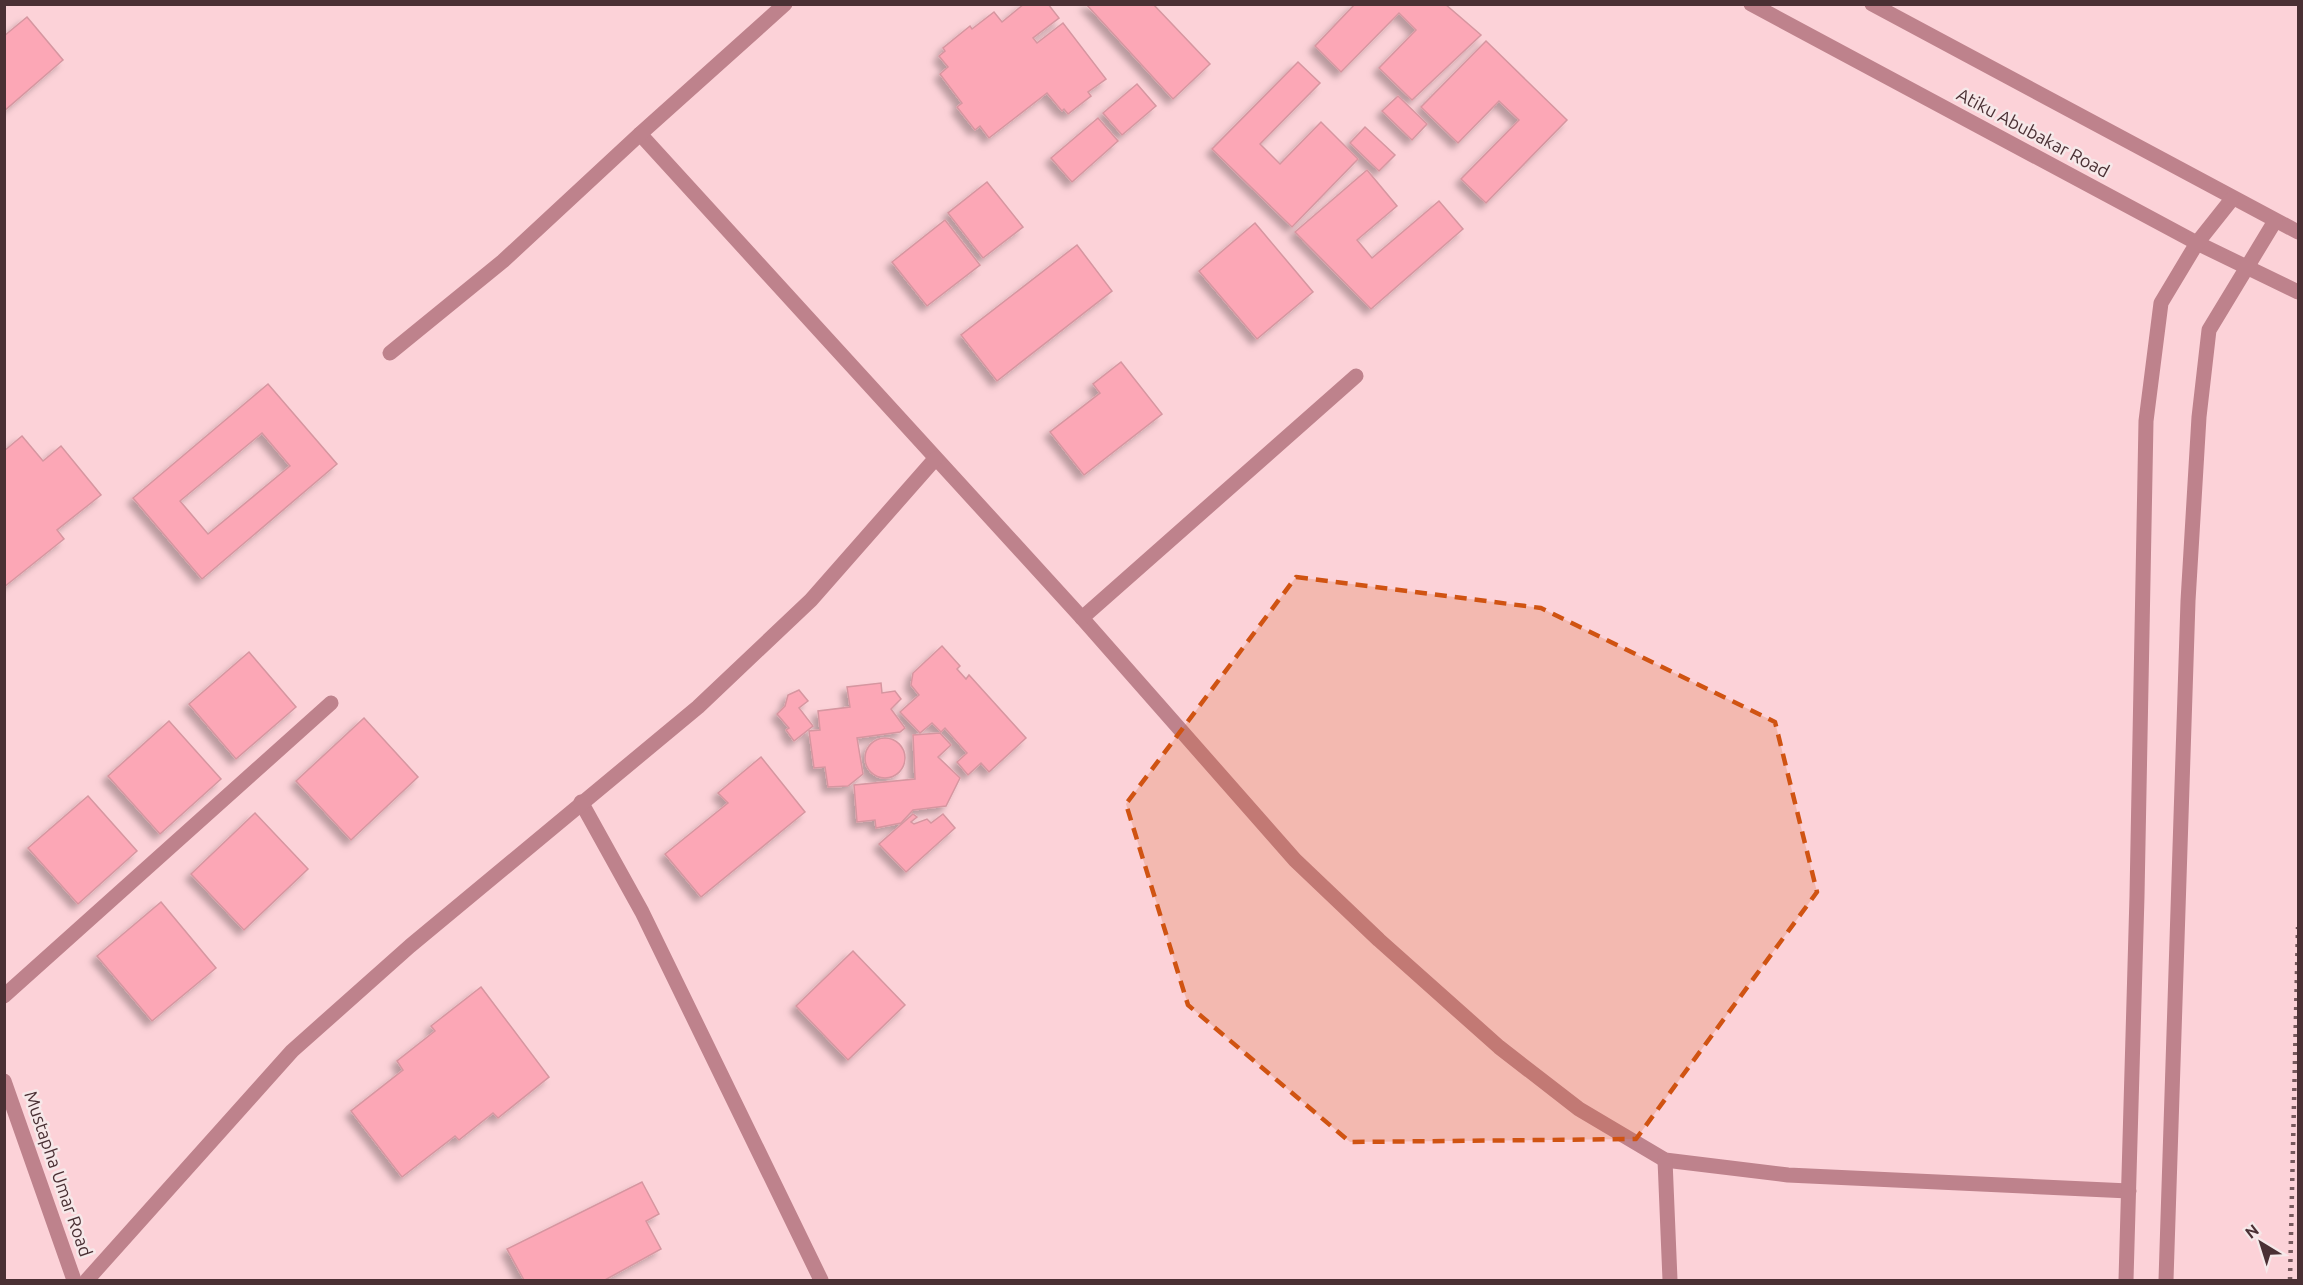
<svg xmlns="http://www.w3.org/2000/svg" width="2303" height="1285" font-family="Ubuntu,sans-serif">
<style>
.building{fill:#fca7b6;stroke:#d696a0;stroke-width:1.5;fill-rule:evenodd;filter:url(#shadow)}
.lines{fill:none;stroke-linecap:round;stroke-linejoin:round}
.minor{stroke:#be828c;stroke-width:15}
.rail{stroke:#76585c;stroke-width:4.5;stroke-dasharray:3 6;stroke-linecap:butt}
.marked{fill:#d05312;fill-opacity:0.2;stroke:#d05312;stroke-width:4.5;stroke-dasharray:12 8;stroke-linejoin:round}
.labels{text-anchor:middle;stroke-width:5;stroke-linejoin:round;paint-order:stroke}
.street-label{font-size:18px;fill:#4a3034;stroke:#f6e8e9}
</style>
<defs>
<filter id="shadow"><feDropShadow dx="-5.5" dy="5.5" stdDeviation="3" flood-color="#0004"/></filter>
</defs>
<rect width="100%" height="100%" fill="#fcd2d8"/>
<g class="building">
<polygon points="1024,4 1048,4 1059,18 1033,38 1037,43 1063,23 1106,79 1088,92 1091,96 1068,114 1064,109 1062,111 1047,93 989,138 980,126 975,130 957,107 962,103 940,74 948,67 939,56 945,51 943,48 970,26 972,29 994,12 1002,22"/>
<polygon points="1086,4 1153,4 1210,64 1173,99"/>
<polygon points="1355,4 1445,4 1481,35 1412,100 1379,68 1416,30 1399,13 1341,72 1315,46"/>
<polygon points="27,17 63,60 4,111 4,36"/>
<polygon points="1486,41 1567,120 1486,203 1461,179 1519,120 1499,101 1458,143 1421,107"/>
<polygon points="1298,62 1320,83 1260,144 1280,164 1321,122 1358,159 1292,227 1212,149"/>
<polygon points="1137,84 1156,106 1122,135 1103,113"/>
<polygon points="1398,96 1427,124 1412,140 1382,111"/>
<polygon points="1098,118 1118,141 1072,182 1051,158"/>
<polygon points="1365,127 1395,155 1379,171 1350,143"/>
<polygon points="1367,170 1397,206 1357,240 1372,258 1439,201 1463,229 1371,309 1295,232"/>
<polygon points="987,182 1023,227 983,258 948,213"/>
<polygon points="945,220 980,265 927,306 892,262"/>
<polygon points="1255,223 1313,292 1257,339 1199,271"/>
<polygon points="1077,245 1112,291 997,381 961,335"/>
<polygon points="1121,362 1162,414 1084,475 1050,432 1100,393 1093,384"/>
<path d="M268,384L337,464L202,579L133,498ZM262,433L290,466L208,534L180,501Z"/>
<polygon points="22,436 43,461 61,446 101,495 57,530 64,539 4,587 4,451"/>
<polygon points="942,646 960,666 957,669 966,679 969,675 1026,738 989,772 981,763 968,775 957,762 967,753 945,728 941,732 932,723 920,733 900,712 919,695 911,685 913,673"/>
<polygon points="249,652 296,707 236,759 189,704"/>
<polygon points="881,683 882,693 895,691 901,699 891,709 905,728 900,732 857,738 863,774 848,786 828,787 825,767 814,768 809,731 820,730 818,711 850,707 847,687"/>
<polygon points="799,690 808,701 799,708 813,726 794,741 786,730 789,728 777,714 785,706 788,695"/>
<polygon points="364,718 418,777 351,840 296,781"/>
<polygon points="169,721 221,779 160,834 108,776"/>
<polygon points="940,733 951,745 938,757 960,778 946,806 913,810 901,823 876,828 875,820 857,822 854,785 915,779 913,735"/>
<circle cx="885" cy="758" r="20"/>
<polygon points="761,757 805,812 701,897 665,854 728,803 718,793"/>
<polygon points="88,796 137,851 78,904 28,848"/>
<polygon points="255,813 308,869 244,930 191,874"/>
<polygon points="913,814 917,817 911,822 914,824 927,819 931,823 943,814 955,828 906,872 879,844"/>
<polygon points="161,902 216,968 152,1021 97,956"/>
<polygon points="853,951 905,1005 848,1060 796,1006"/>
<polygon points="481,987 549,1077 498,1118 493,1113 459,1140 455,1136 402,1177 351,1111 403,1070 397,1061 435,1031 431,1026"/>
<polygon points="642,1182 659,1214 646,1221 661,1249 605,1280 524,1280 507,1249"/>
</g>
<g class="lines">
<g class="minor">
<polyline points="1751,4 2197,243 2298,292"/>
<polyline points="1872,4 2298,232"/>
<polyline points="640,134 1082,618 1295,860 1379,940 1499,1047 1579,1109 1665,1160 1788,1175 2129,1191"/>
<polyline points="390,353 503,261 640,134 785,4"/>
<polyline points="1082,618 1356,376"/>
<polyline points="581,802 642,912 821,1280"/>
<polyline points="4,996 331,703"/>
<polyline points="4,1081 74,1280"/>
<polyline points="1665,1160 1670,1280"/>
<polyline points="87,1280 292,1051 410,946 698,707 811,600 935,459"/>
<polyline points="2126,1280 2137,896 2146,421 2161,303 2197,243 2232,199"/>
<polyline points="2166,1280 2188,601 2199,417 2209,330 2275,221"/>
</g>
<polyline class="rail" points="2290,1280 2298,927"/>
</g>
<path class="marked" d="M1296,577L1541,608L1775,722L1817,892L1636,1139L1350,1142L1188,1005L1126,804Z"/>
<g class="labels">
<g class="street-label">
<text transform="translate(2033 133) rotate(28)" y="6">Atiku Abubakar Road</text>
<text transform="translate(58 1174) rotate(71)" y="6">Mustapha Umar Road</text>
</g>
</g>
<rect width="2303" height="1285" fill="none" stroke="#4a3034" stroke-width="12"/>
<g transform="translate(2261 1243) rotate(322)" stroke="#f6e8e9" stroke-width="4.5" paint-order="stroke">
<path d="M0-4.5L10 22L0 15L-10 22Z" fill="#4a3034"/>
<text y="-9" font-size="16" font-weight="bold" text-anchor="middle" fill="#4a3034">N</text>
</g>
</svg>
